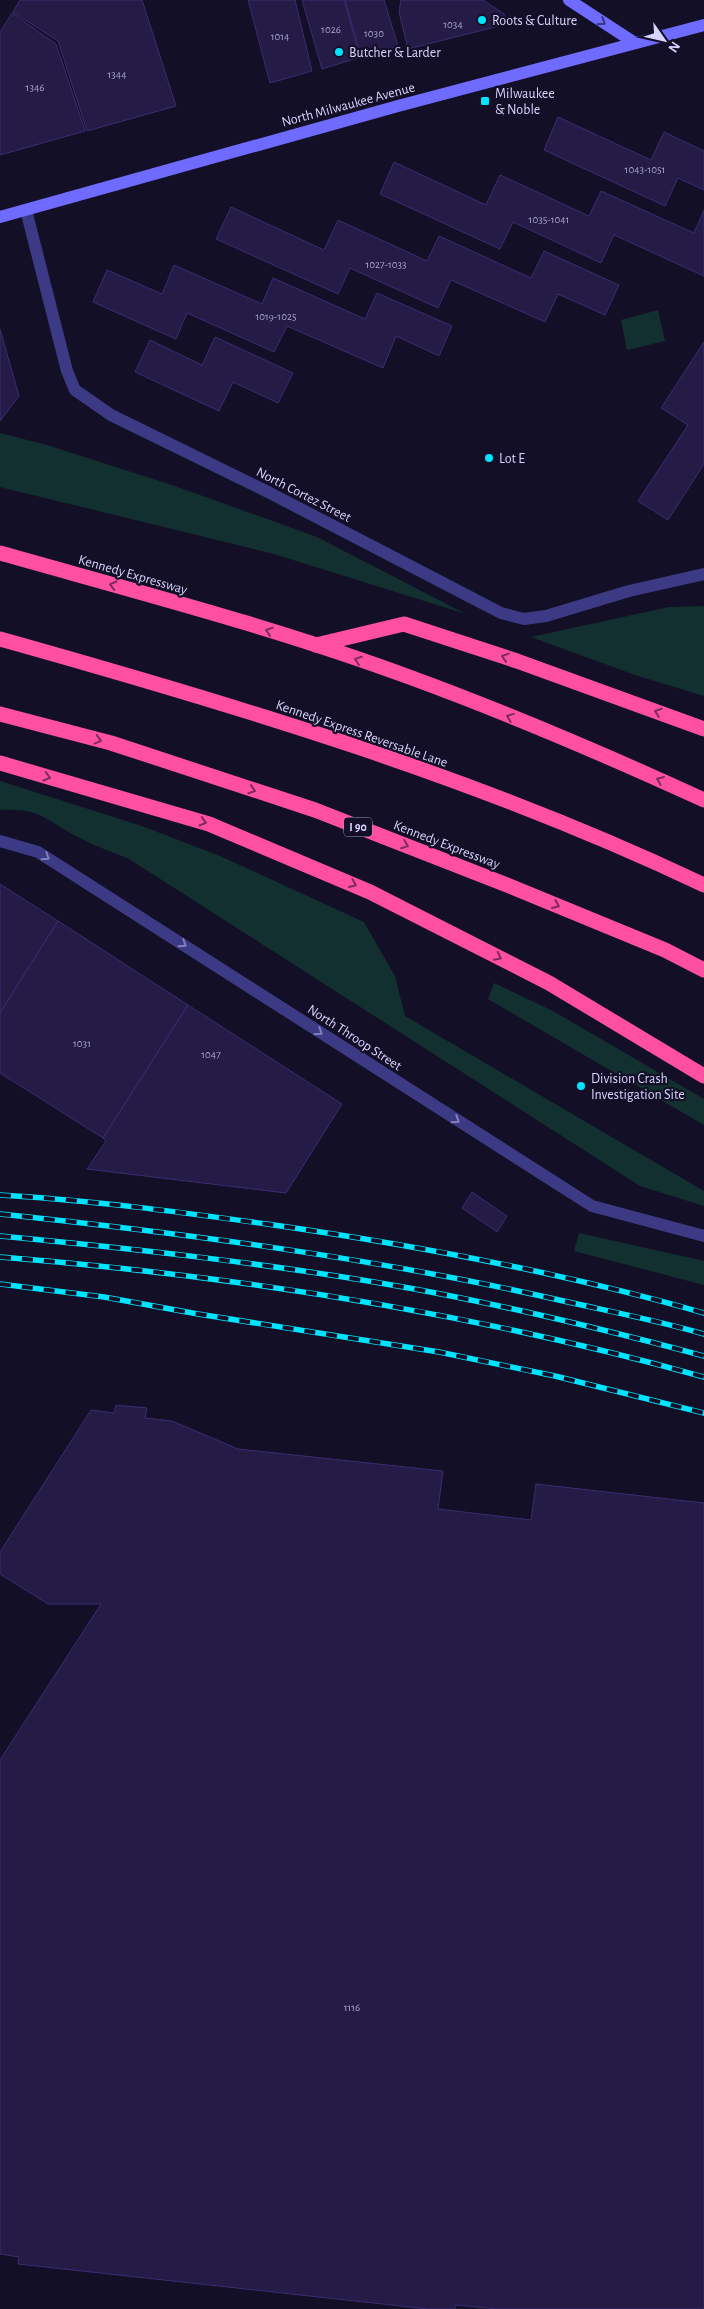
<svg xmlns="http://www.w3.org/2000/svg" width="704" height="2309" font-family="'Alegreya Sans',sans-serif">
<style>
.green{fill:#12302f}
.building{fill:#241b47;stroke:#3b2d73}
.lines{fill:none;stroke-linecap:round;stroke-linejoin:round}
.street{stroke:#3d3a85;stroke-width:12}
.secondary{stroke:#6f6bff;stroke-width:12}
.highway{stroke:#ff4fa3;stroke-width:15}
.rail-casing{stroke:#00e5ff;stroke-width:5.5}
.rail{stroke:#130f26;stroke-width:4;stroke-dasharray:11;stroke-linecap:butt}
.oneway{stroke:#38347d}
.oneway2{stroke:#7d2c5e}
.oneway3{stroke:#837fbc}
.poi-dot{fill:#00e5ff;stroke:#130f26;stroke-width:2}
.labels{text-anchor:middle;stroke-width:4.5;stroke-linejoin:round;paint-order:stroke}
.number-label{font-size:11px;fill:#aca6d1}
.shield{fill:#130f26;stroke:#9e99be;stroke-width:1}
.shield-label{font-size:12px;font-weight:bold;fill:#d9d4ff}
.poi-label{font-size:14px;fill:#d9d4ff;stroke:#130f26;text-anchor:start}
.street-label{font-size:14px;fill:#d9d4ff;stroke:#130f26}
</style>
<rect width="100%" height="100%" fill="#130f26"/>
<g class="green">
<polygon points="658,310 665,341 627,350 621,320"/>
<polygon points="0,433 47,445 175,486 317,537 466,614 274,554 0,487"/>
<polygon points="704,606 704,696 635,675 531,637 669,607"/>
<path d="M0,781L142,826L220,856L364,922L395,976L405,1016L704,1191V1206L640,1186L129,859C113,852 97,847 82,839C46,822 45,808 0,810Z"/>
<polygon points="494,983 553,1011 704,1099 704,1125 488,999"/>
<polygon points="579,1233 704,1261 704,1285 574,1251"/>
</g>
<g class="building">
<polygon points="20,0 142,0 176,106 87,131 58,41 13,12"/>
<polygon points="248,0 295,0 312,71 270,83"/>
<polygon points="302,0 344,0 360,57 322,69"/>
<polygon points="345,0 384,0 398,46 362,58"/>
<polygon points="401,0 483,0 504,14 506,23 503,25 408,49 399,12"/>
<polygon points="12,13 56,44 85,131 0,155 0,32"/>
<polygon points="558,117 651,160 664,132 704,151 704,190 678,178 665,206 544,150"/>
<polygon points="394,162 486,205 500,175 589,216 601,191 694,233 704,210 704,276 614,235 601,263 513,222 500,249 380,194"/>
<polygon points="231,207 324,250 338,220 427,261 439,236 531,278 544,251 619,285 605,315 558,294 545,322 451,280 438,308 350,268 338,294 216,239"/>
<polygon points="174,265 262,304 273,278 365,319 377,293 452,326 439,356 396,336 383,368 287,326 274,352 187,313 176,339 93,302 107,270 162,294"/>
<polygon points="0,329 19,396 0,421"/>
<polygon points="215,337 293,373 278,403 233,382 219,411 135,372 150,340 202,365"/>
<polygon points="704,342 704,464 668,520 638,501 688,425 661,408"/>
<polygon points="0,884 58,921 0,1013"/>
<polygon points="58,921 188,1005 103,1138 0,1073 0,1013"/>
<polygon points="188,1005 342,1104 286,1193 87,1169 106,1141 103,1138"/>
<polygon points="472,1192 507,1216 497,1232 462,1208"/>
<polygon points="116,1405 147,1408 145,1418 172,1421 238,1449 443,1471 438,1509 531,1520 536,1484 704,1503 704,2309 497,2309 455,2305 455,2309 428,2309 18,2264 19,2257 0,2254 0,1760 101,1604 48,1604 0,1574 0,1552 91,1410 114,1413"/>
</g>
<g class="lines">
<g class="street">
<polyline points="26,210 67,371 75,390 111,415 268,492 501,613 524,619 546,616 629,591 704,574"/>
<polyline points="0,841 38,852 592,1206 704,1236"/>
</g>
<g class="secondary">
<polyline points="569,0 635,43"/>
<polyline points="0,217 398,106 704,25"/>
</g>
<g class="highway">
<path d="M0,553C138,592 277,628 412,678C510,714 608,756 704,800"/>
<path d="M0,639C239,706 479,778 704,885"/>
<polyline points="316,645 404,624 517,661 704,729"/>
<polyline points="0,714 111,743 315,810 507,885 665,950 704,970"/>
<polyline points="0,763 209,824 370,892 549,983 704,1076"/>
</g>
<defs>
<g id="rail">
<path d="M0,1195C89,1200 179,1212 267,1224C414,1245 561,1272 704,1313"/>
<path d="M0,1214C191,1234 381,1259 568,1302C613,1312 659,1321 704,1334"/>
<path d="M0,1236C137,1249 274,1264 409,1288C508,1306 607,1330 704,1356"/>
<path d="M0,1257C238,1276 474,1313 704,1377"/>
<polyline points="0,1284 104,1297 198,1314 439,1352 555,1376 704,1413"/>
</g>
</defs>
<use href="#rail" class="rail-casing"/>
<use href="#rail" class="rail"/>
</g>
<defs><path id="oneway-chevron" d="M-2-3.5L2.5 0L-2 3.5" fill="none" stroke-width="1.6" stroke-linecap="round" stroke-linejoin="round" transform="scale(1.25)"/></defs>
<use class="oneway" href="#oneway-chevron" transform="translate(602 22) rotate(33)"/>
<g class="oneway2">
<use href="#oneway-chevron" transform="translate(113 585) rotate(-164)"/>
<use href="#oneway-chevron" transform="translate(269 631) rotate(-162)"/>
<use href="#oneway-chevron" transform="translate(505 657) rotate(-162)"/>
<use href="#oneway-chevron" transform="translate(358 660) rotate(-161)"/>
<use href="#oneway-chevron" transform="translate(658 712) rotate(-160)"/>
<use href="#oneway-chevron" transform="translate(510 717) rotate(-158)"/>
<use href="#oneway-chevron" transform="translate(98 740) rotate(15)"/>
<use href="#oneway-chevron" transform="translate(47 777) rotate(16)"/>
<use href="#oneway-chevron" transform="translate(660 780) rotate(-157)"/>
<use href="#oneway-chevron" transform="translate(252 790) rotate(18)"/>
<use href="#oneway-chevron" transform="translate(203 822) rotate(17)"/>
<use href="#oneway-chevron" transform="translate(405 845) rotate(21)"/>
<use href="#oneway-chevron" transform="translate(353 884) rotate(23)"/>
<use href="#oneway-chevron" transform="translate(556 905) rotate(23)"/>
<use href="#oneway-chevron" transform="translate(498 957) rotate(27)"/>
</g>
<g class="oneway3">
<use href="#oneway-chevron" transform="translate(46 857) rotate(33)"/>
<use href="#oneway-chevron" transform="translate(183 944) rotate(33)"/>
<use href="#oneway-chevron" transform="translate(319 1032) rotate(33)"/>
<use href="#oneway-chevron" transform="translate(456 1120) rotate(33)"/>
</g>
<g class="poi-dot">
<circle cx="482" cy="20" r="5"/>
<circle cx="339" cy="52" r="5"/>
<rect x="480" y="96" width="10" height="10" rx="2.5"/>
<circle cx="489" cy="458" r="5"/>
<circle cx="581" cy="1086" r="5"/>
</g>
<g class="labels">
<g class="number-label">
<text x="453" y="28">1034</text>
<text x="331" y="33">1026</text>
<text x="374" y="37">1030</text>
<text x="280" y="40">1014</text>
<text x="117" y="78">1344</text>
<text x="35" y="91">1346</text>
<text x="645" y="173">1043-1051</text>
<text x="549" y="223">1035-1041</text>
<text x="386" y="268">1027-1033</text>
<text x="276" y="320">1019-1025</text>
<text x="82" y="1047">1031</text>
<text x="211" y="1058">1047</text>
<text x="352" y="2011">1116</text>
</g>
<rect class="shield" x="344" y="817.5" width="28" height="19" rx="4"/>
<g class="shield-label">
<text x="358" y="831">I 90</text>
</g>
<g class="poi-label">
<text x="492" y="25">Roots &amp; Culture</text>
<text x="349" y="57">Butcher &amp; Larder</text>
<text x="495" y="98">Milwaukee<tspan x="495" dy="16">&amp; Noble</tspan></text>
<text x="499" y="463">Lot E</text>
<text x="591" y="1083">Division Crash<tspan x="591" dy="16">Investigation Site</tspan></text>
</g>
<g class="street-label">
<text transform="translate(348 104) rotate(-15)" y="5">North Milwaukee Avenue</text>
<text transform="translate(304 494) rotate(27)" y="5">North Cortez Street</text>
<text transform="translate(133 574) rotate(16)" y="5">Kennedy Expressway</text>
<text transform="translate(362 733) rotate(19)" y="5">Kennedy Express Reversable Lane</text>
<text transform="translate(447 844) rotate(21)" y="5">Kennedy Expressway</text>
<text transform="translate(355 1037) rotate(33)" y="5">North Throop Street</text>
</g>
</g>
<g transform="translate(664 40) rotate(124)" stroke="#130f26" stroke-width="4" paint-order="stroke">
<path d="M0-4L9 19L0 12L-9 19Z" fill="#d9d4ff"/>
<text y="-8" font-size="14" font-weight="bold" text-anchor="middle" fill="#d9d4ff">N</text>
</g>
</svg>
